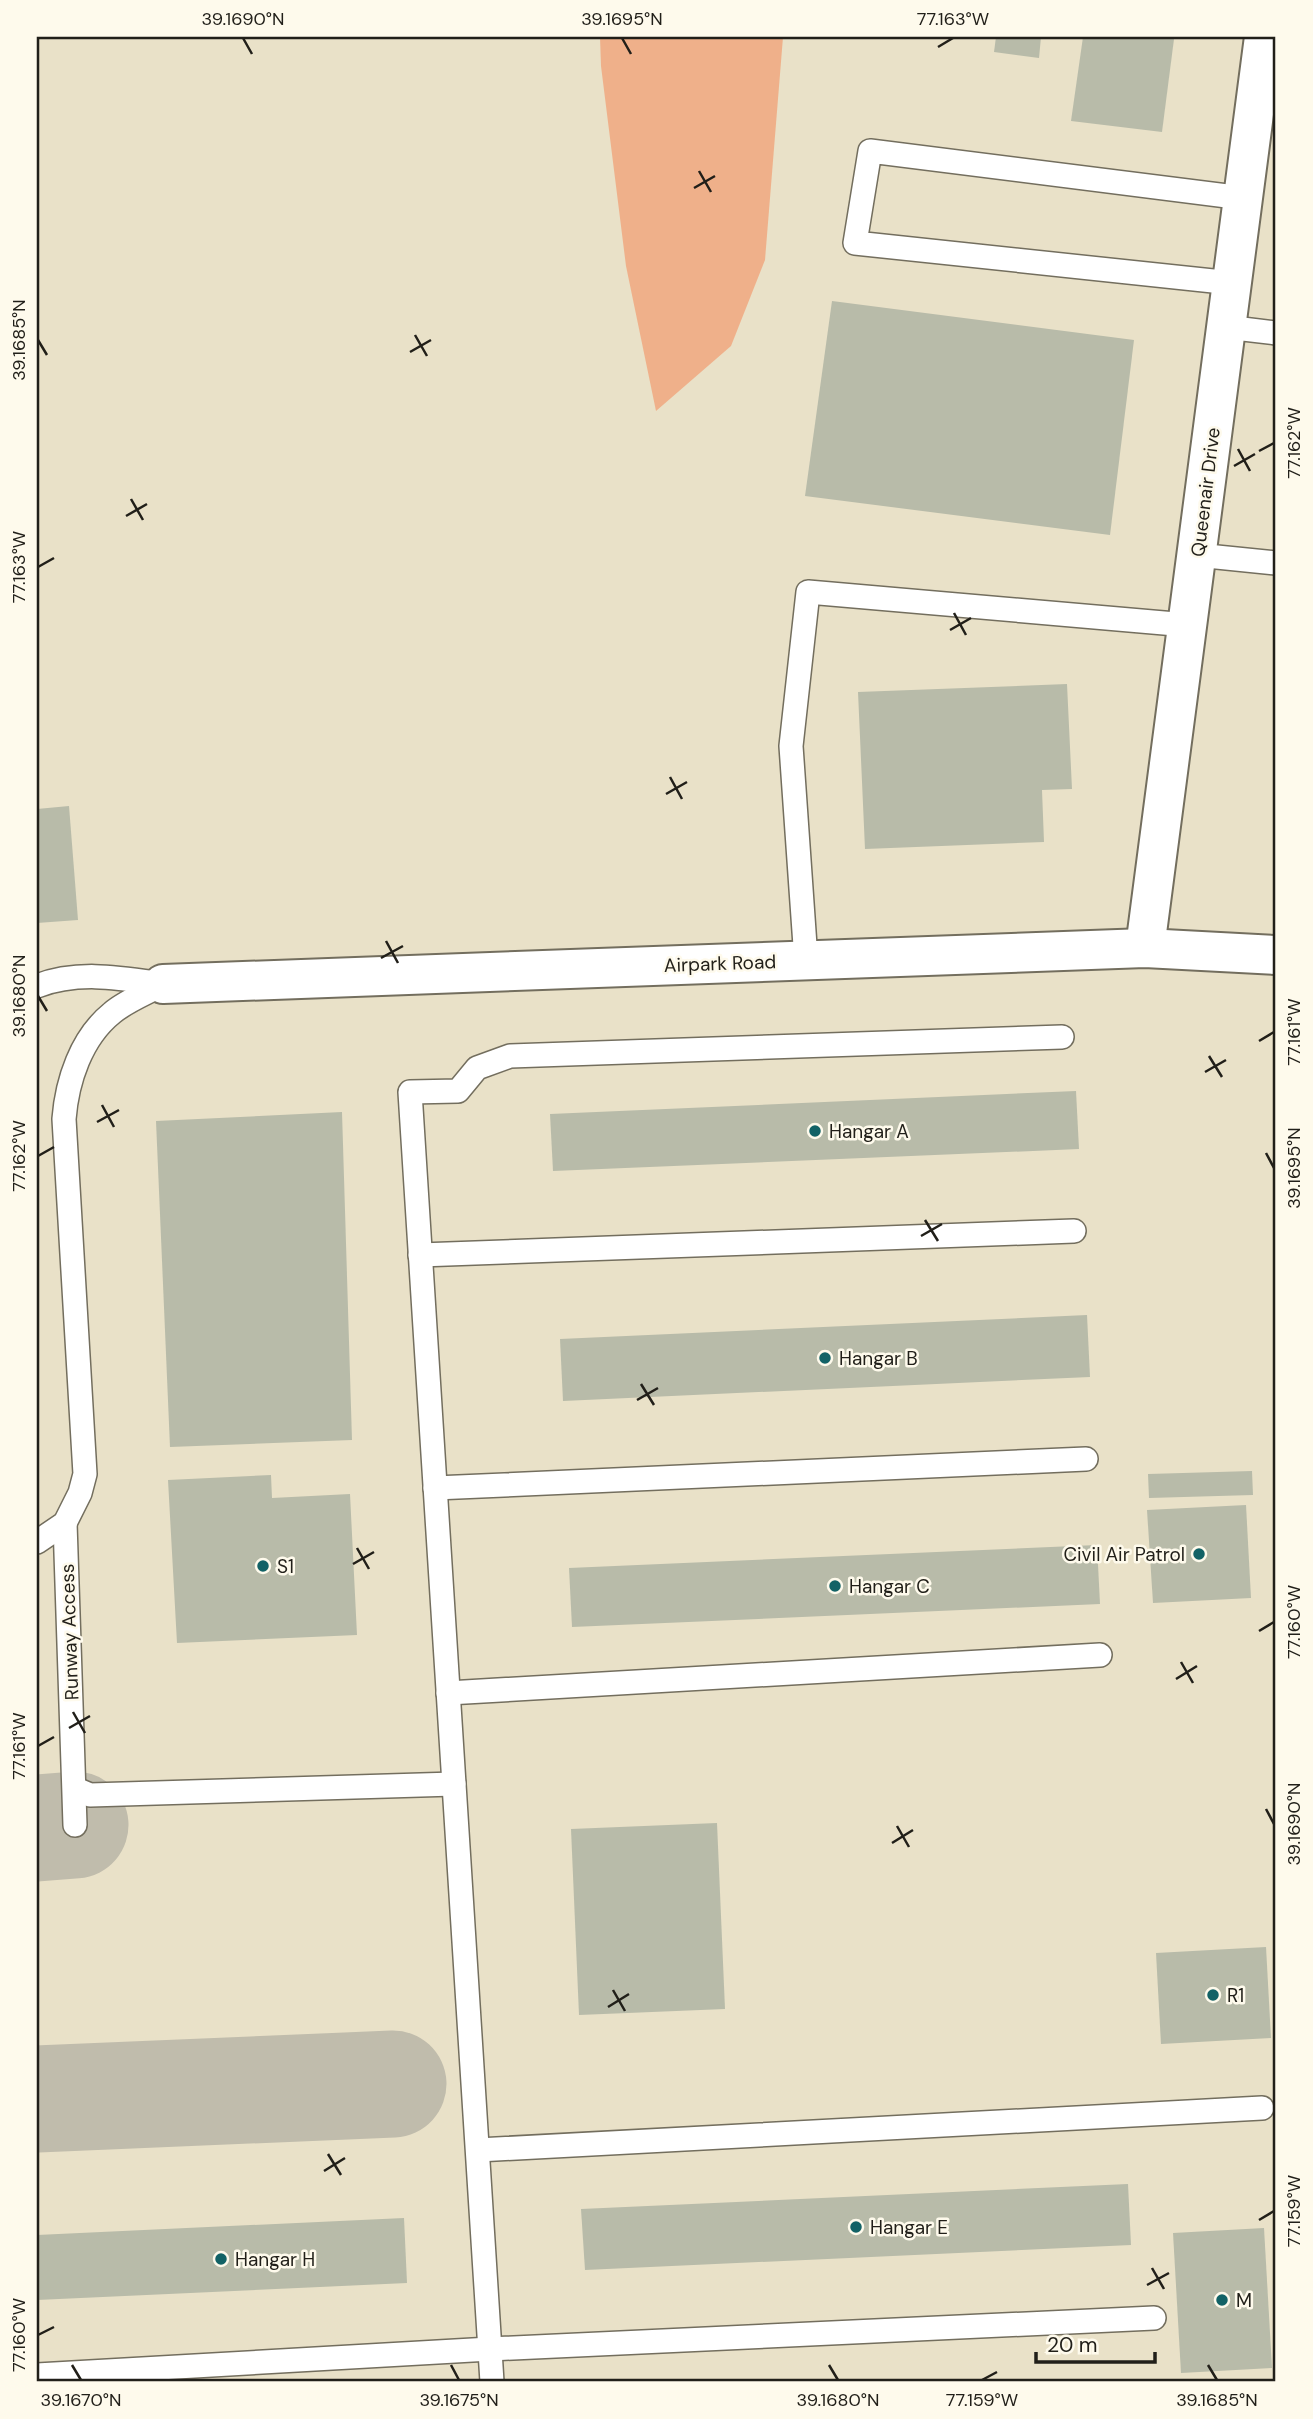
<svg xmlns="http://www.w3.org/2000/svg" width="1313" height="2419" font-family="'DM Sans',sans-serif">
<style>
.built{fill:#e9e1c8}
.green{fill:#efb08a}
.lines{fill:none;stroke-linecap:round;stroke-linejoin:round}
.taxiway{stroke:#c0bcac;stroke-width:107}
.building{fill:#b8bba9}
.lane-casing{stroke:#736e5e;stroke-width:26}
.street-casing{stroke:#736e5e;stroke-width:42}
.lane{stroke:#fff;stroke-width:23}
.street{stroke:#fff;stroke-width:38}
.ticks{fill:none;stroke:#211f19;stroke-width:2.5}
.poi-dot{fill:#126266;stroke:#fefaec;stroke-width:2.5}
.labels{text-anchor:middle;stroke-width:5;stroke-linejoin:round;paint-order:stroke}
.street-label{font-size:19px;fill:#211f19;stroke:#fefaec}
.poi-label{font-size:19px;fill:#211f19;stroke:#fefaec;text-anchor:start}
.neatline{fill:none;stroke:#211f19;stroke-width:2.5}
.ticks-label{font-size:18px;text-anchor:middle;fill:#211f19}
</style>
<rect width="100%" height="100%" fill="#f2eddb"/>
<rect class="built" x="37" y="37" width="1239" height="2345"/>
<polygon class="green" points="600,37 783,37 765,260 731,346 656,411 626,266 601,66"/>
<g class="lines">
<g class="taxiway">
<polyline points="37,1828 75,1825"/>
<polyline points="37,2099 393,2084"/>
</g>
</g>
<g class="building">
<polygon points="996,37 1041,37 1039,58 994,52"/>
<polygon points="1083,37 1174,39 1162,132 1071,121"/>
<polygon points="832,301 1134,340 1110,535 805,496"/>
<polygon points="1067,684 1072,789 1042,790 1044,842 865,849 858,692"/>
<polygon points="69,806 78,920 37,923 37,809"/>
<polygon points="1076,1091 1079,1149 553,1171 550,1114"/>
<polygon points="342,1112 352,1440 170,1447 156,1121"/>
<polygon points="1087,1315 1090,1377 563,1401 560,1339"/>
<polygon points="1252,1471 1253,1495 1149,1498 1148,1474"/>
<polygon points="271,1475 272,1498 350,1494 357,1635 177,1643 168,1480"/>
<polygon points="1246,1505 1251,1598 1153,1603 1147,1510"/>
<polygon points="1097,1545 1100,1604 572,1627 569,1568"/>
<polygon points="717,1823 725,2009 579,2015 571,1829"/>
<polygon points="1266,1947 1271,2038 1161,2044 1156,1953"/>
<polygon points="1128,2184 1131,2245 585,2270 581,2209"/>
<polygon points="404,2218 407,2283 37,2300 37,2235"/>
<polygon points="1264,2228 1272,2368 1181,2373 1173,2233"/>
</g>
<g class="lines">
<defs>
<g id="lane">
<polyline points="1232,283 855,243 870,151 1243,198"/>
<polyline points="1226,327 1276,333"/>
<polyline points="1197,555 1276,563"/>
<polyline points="806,960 791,746 808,592 1187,625"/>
<path d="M37,986C78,970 121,978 163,984"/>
<polyline points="420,1255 1074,1231"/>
<polyline points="435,1488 1086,1459"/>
<polyline points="65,1523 75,1825"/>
<path d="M37,1542L65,1523L80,1493L85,1474L64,1119C67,1081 81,1038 112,1013C126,1001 147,993 163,984"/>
<polyline points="448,1693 1100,1655"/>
<polyline points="76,1789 90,1795 454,1784"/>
<polyline points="478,2150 1262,2108"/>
<polyline points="37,2375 490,2349 1154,2318"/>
<polyline points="492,2382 410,1092 458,1091 477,1068 510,1056 1062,1037"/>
</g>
<g id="street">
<polyline points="1145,948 1264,37"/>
<polyline points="163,984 1145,948 1276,955"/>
</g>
</defs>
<use href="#lane" class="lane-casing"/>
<use href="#street" class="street-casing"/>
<use href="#lane" class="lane"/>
<use href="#street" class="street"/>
</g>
<path class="ticks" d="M243,38L252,54M622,38L631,54M938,47L953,38M699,171L711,192M694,188L715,176M415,335L427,356M38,340L47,355M410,352L431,340M1238,449L1250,471M1259,451L1274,443M1234,466L1255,454M131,499L143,520M126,516L147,504M38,567L54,558M954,613L966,635M950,630L971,618M670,777L682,799M666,794L687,782M386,941L398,963M381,958L403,946M38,996L47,1011M1259,1041L1274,1032M1209,1056L1222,1077M1205,1072L1226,1060M102,1105L114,1127M97,1122L119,1110M1266,1153L1274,1168M38,1156L54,1147M925,1220L938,1241M921,1236L942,1224M641,1384L654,1405M637,1400L658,1388M357,1548L369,1569M353,1564L374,1552M1259,1631L1274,1622M1181,1662L1193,1683M1176,1679L1197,1666M73,1712L85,1733M69,1728L90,1716M38,1746L54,1737M1266,1809L1274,1824M897,1826L909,1847M892,1843L913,1830M613,1990L625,2011M608,2007L629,1994M328,2154L341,2175M324,2171L345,2158M1259,2220L1274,2211M1152,2268L1164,2289M1147,2285L1169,2273M38,2335L54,2327M72,2365L81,2380M451,2365L459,2380M829,2365L838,2380M1208,2365L1217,2380M982,2380L997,2372"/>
<g class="poi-dot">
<circle cx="815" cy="1131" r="7"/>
<circle cx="825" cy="1358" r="7"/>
<circle cx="1199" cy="1554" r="7"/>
<circle cx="263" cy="1566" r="7"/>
<circle cx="835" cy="1586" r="7"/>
<circle cx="1213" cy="1995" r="7"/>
<circle cx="856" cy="2227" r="7"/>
<circle cx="221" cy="2259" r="7"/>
<circle cx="1222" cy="2300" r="7"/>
</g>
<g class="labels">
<g class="street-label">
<text transform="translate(1205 492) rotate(-83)" y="7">Queenair Drive</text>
<text transform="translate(720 963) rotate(-2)" y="7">Airpark Road</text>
<text transform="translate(69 1632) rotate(-92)" y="7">Runway Access</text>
</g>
<g class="poi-label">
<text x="829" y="1138">Hangar A</text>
<text x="839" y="1365">Hangar B</text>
<text x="1185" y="1561" text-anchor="end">Civil Air Patrol</text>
<text x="277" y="1573">S1</text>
<text x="849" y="1593">Hangar C</text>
<text x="1227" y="2002">R1</text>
<text x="870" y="2234">Hangar E</text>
<text x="235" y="2266">Hangar H</text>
<text x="1236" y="2307">M</text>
</g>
</g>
<rect width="1313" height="2419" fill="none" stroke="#fefaec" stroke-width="77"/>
<path d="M1036 2352v10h119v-10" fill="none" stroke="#211f19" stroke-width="3.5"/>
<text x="1047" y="2352" font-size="21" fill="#211f19" stroke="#fefaec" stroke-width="5" paint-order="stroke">20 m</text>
<rect x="38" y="38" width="1236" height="2342" class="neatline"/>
<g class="ticks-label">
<text x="243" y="25">39.1690°N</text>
<text x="622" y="25">39.1695°N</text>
<text x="953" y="25">77.163°W</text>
<text transform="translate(19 340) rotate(-90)" y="6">39.1685°N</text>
<text transform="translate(1294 443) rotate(-90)" y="6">77.162°W</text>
<text transform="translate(19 567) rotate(-90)" y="6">77.163°W</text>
<text transform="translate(19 996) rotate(-90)" y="6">39.1680°N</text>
<text transform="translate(1294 1032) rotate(-90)" y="6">77.161°W</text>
<text transform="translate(19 1156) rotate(-90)" y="6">77.162°W</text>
<text transform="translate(1294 1168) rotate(-90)" y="6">39.1695°N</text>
<text transform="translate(1294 1622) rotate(-90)" y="6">77.160°W</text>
<text transform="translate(19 1746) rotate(-90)" y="6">77.161°W</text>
<text transform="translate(1294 1824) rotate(-90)" y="6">39.1690°N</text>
<text transform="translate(1294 2211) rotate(-90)" y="6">77.159°W</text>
<text transform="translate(19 2335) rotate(-90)" y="6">77.160°W</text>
<text x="81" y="2406">39.1670°N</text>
<text x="459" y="2406">39.1675°N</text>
<text x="838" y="2406">39.1680°N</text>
<text x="982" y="2406">77.159°W</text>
<text x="1217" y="2406">39.1685°N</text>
</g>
</svg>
